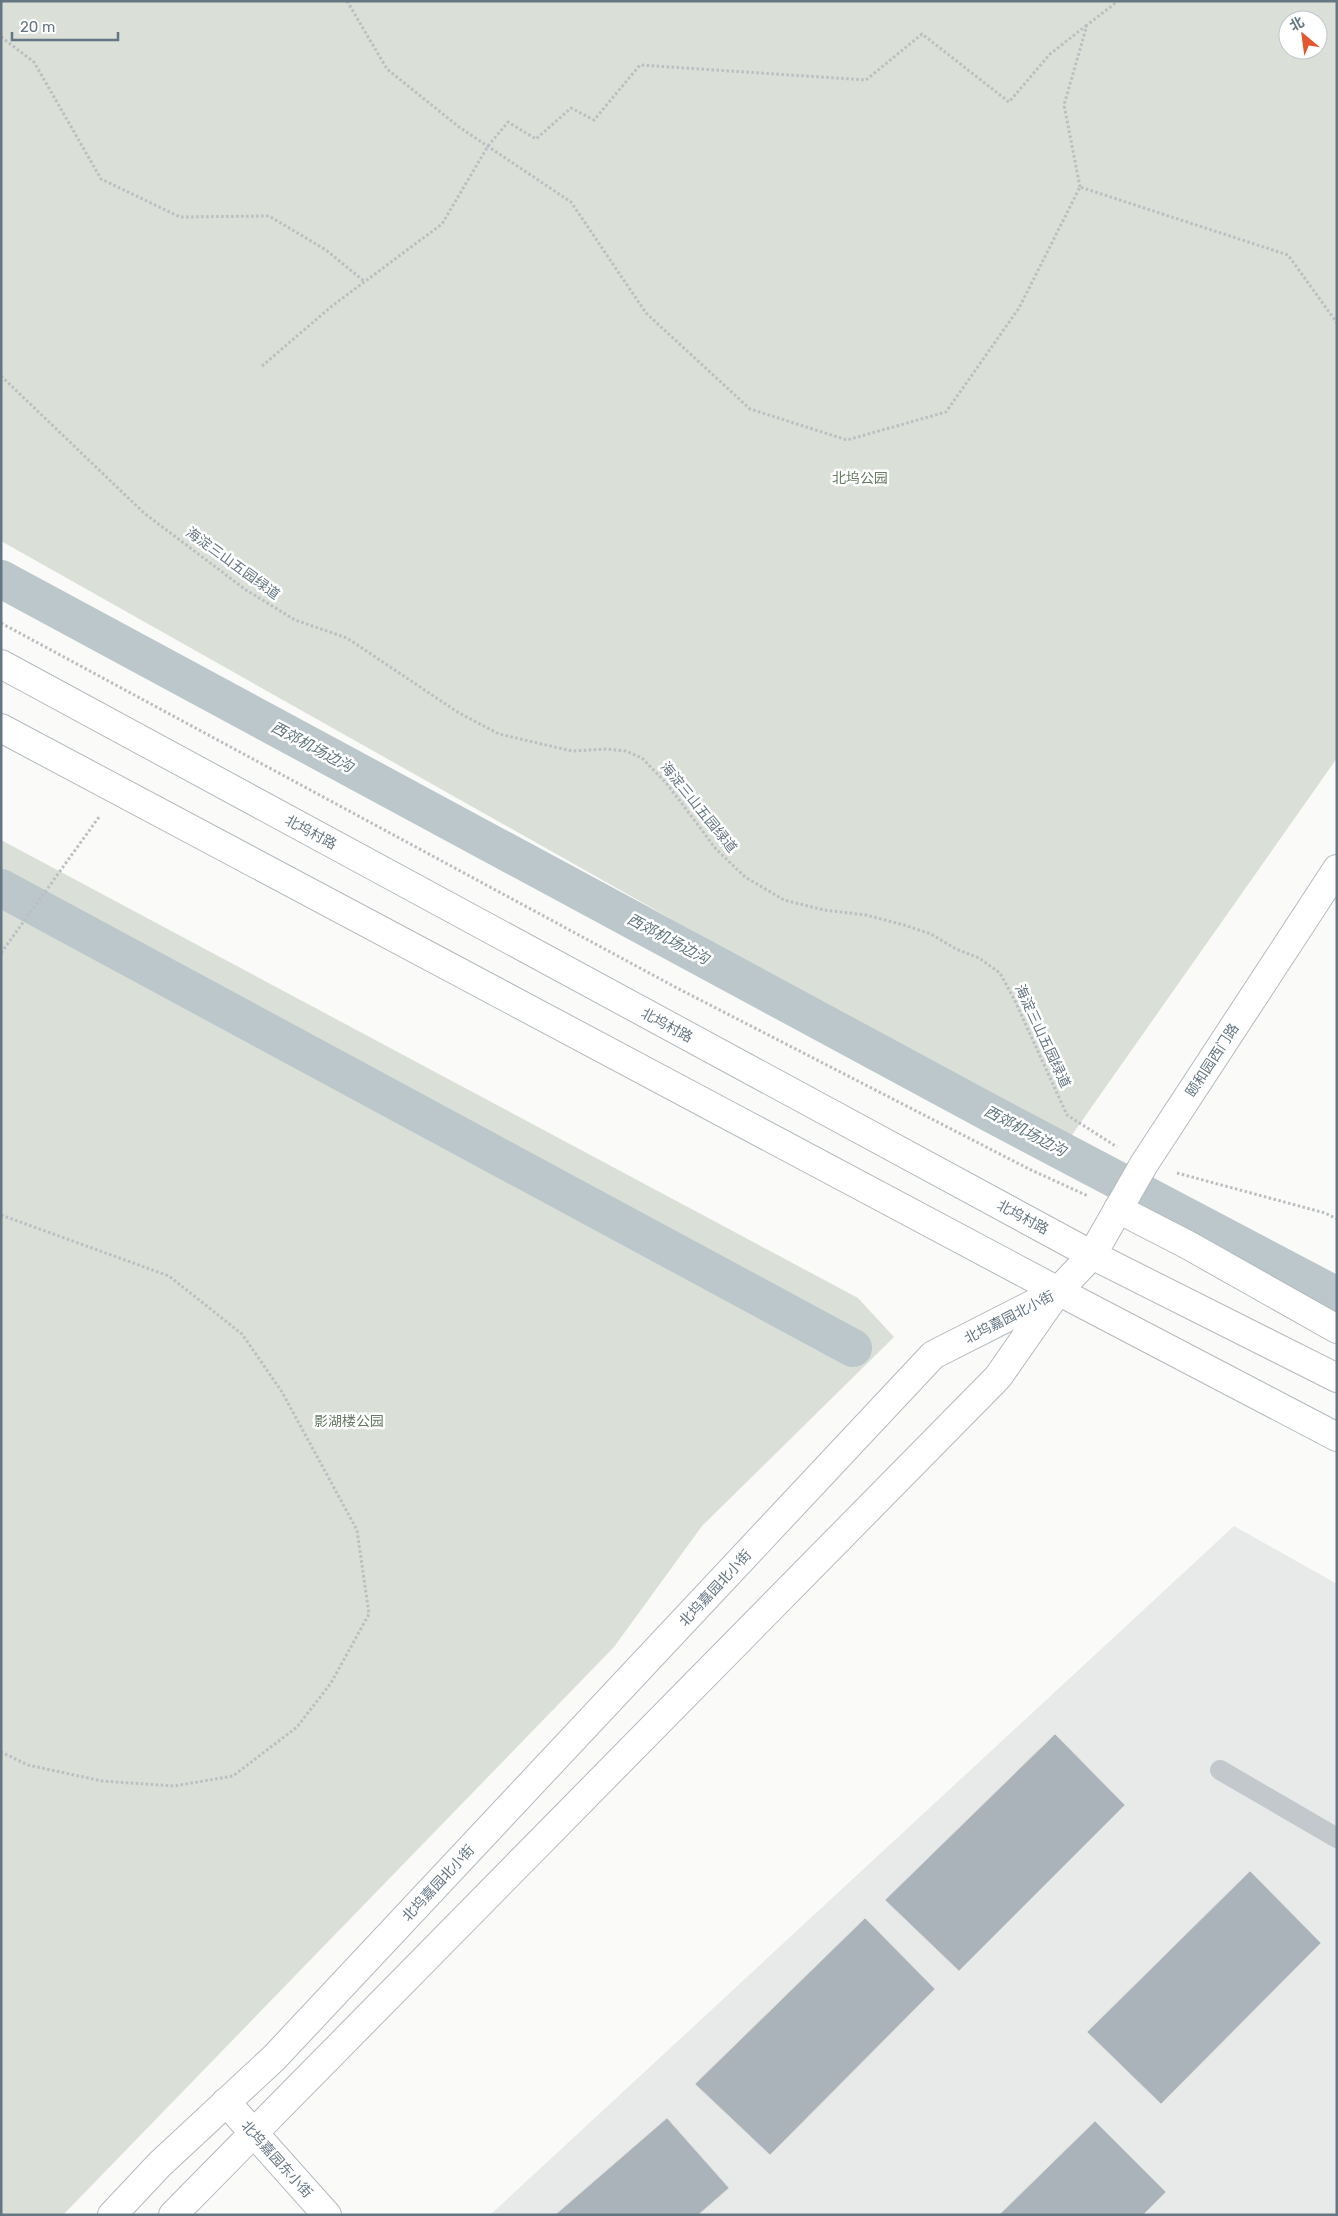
<svg xmlns="http://www.w3.org/2000/svg" width="1338" height="2216" font-family="Rubik,'Noto Sans SC',sans-serif">
<style>
.built{fill:#e8e9e9}
.green{fill:#dadfd7;fill-rule:evenodd}
.lines{fill:none;stroke-linecap:round;stroke-linejoin:round}
.canal{stroke:#bbc7cb;stroke-width:38}
.building{fill:#aab3b9;stroke:#dcdcda}
.secondary-casing{stroke:#b3babf;stroke-width:30}
.path{stroke:#bbbfc2;stroke-width:3;stroke-dasharray:2.5 2.5;stroke-linecap:butt}
.lane{stroke:#c3c8cc;stroke-width:20}
.secondary{stroke:#fff;stroke-width:28}
.labels{text-anchor:middle;stroke-width:5;stroke-linejoin:round;paint-order:stroke}
.park-label{font-size:14px;fill:#687a64;stroke:#fff}
.street-label{font-size:14px;fill:#657683;stroke:#fff}
.water-label{font-size:15px;font-style:italic;fill:#60757c;stroke:#fff}
</style>
<rect width="100%" height="100%" fill="#fafaf8"/>
<polygon class="built" points="1234,1526 1337,1584 1337,2215 490,2215"/>
<g class="green">
<path d="M1,1H1337V758L1067,1142L1,541ZM1288,20H1318V50H1288Z"/>
<polygon points="1,840 858,1298 894,1337 702,1526 614,1647 63,2215 1,2215"/>
</g>
<g class="lines">
<g class="canal">
<polyline points="1,579 992,1114 1337,1296"/>
<polyline points="1,888 853,1348"/>
</g>
</g>
<g class="building">
<polygon points="1055,1734 1125,1805 959,1971 885,1900"/>
<polygon points="1250,1871 1321,1943 1161,2104 1087,2032"/>
<polygon points="865,1918 935,1989 770,2155 695,2084"/>
<polygon points="667,2118 729,2188 698,2215 555,2215"/>
<polygon points="1095,2121 1166,2192 1143,2215 999,2215"/>
</g>
<g class="lines">
<defs>
<g id="secondary">
<polyline points="1,664 1092,1255 1337,1378"/>
<polyline points="1,728 1058,1291 1337,1437"/>
<polyline points="1118,1209 1188,1245 1337,1329"/>
<polyline points="226,2102 327,2215"/>
<polyline points="112,2215 160,2164 274,2058 933,1355 1055,1293"/>
<polyline points="173,2215 998,1377 1058,1291 1092,1255 1144,1164 1337,869"/>
</g>
</defs>
<use href="#secondary" class="secondary-casing"/>
<g class="path">
<polyline points="347,1 387,69 459,127 571,202 646,313 750,409 847,440 946,412 1019,308 1080,187 1288,255 1337,323"/>
<polyline points="1,37 34,62 101,179 180,217 269,216 326,250 365,282"/>
<polyline points="1080,187 1064,105 1087,25 1118,1"/>
<polyline points="262,366 332,306 442,224 488,146 508,122 536,139 571,108 594,120 640,65 866,80 922,34 1009,102 1050,54 1087,25"/>
<polyline points="1,376 144,513 246,590 295,620 347,638 459,713 499,734 572,751 606,749 626,751 642,758 667,784 716,849 745,877 784,900 824,910 866,915 904,925 931,934 956,949 979,958 1000,973 1014,999 1067,1115 1117,1147"/>
<polyline points="1,623 677,988 1029,1169 1088,1196"/>
<polyline points="1,953 99,817"/>
<polyline points="1177,1173 1325,1213 1337,1219"/>
<polyline points="1,1215 169,1276 242,1334 282,1392 357,1530 369,1614 331,1683 297,1727 233,1776 174,1786 102,1781 28,1765 1,1752"/>
</g>
<polyline class="lane" points="1220,1770 1337,1838"/>
<use href="#secondary" class="secondary"/>
</g>
<g class="labels">
<g class="park-label">
<text x="860" y="483">北坞公园</text>
<text x="349" y="1426">影湖楼公园</text>
</g>
<g class="street-label">
<text transform="translate(233 563) rotate(36)" y="5">海淀三山五园绿道</text>
<text transform="translate(699 807) rotate(51)" y="5">海淀三山五园绿道</text>
<text transform="translate(311 832) rotate(28)" y="5">北坞村路</text>
<text transform="translate(667 1025) rotate(28)" y="5">北坞村路</text>
<text transform="translate(1043 1036) rotate(65)" y="5">海淀三山五园绿道</text>
<text transform="translate(1212 1060) rotate(-57)" y="5">颐和园西门路</text>
<text transform="translate(1023 1217) rotate(28)" y="5">北坞村路</text>
<text transform="translate(1009 1317) rotate(-27)" y="5">北坞嘉园北小街</text>
<text transform="translate(715 1588) rotate(-47)" y="5">北坞嘉园北小街</text>
<text transform="translate(438 1883) rotate(-47)" y="5">北坞嘉园北小街</text>
<text transform="translate(277 2159) rotate(48)" y="5">北坞嘉园东小街</text>
</g>
<g class="water-label">
<text transform="translate(312 747) rotate(28)" y="5">西郊机场边沟</text>
<text transform="translate(668 939) rotate(28)" y="5">西郊机场边沟</text>
<text transform="translate(1025 1131) rotate(28)" y="5">西郊机场边沟</text>
</g>
</g>
<rect width="1338" height="2216" fill="none" stroke="#657683" stroke-width="5"/>
<g transform="translate(1303 35) rotate(331)"><circle r="24" fill="#ffffff" stroke="#c1c8cd"/>
<path d="M0-4L9 19L0 12L-9 19Z" fill="#e4572e"/>
<text y="-8" font-size="14" font-weight="bold" text-anchor="middle" fill="#657683">北</text>
</g>
<path d="M12 32v8h106v-8" fill="none" stroke="#657683" stroke-width="2.5"/>
<text x="20" y="32" font-size="15" fill="#657683" stroke="#ffffff" stroke-width="4" paint-order="stroke">20 m</text>
</svg>
